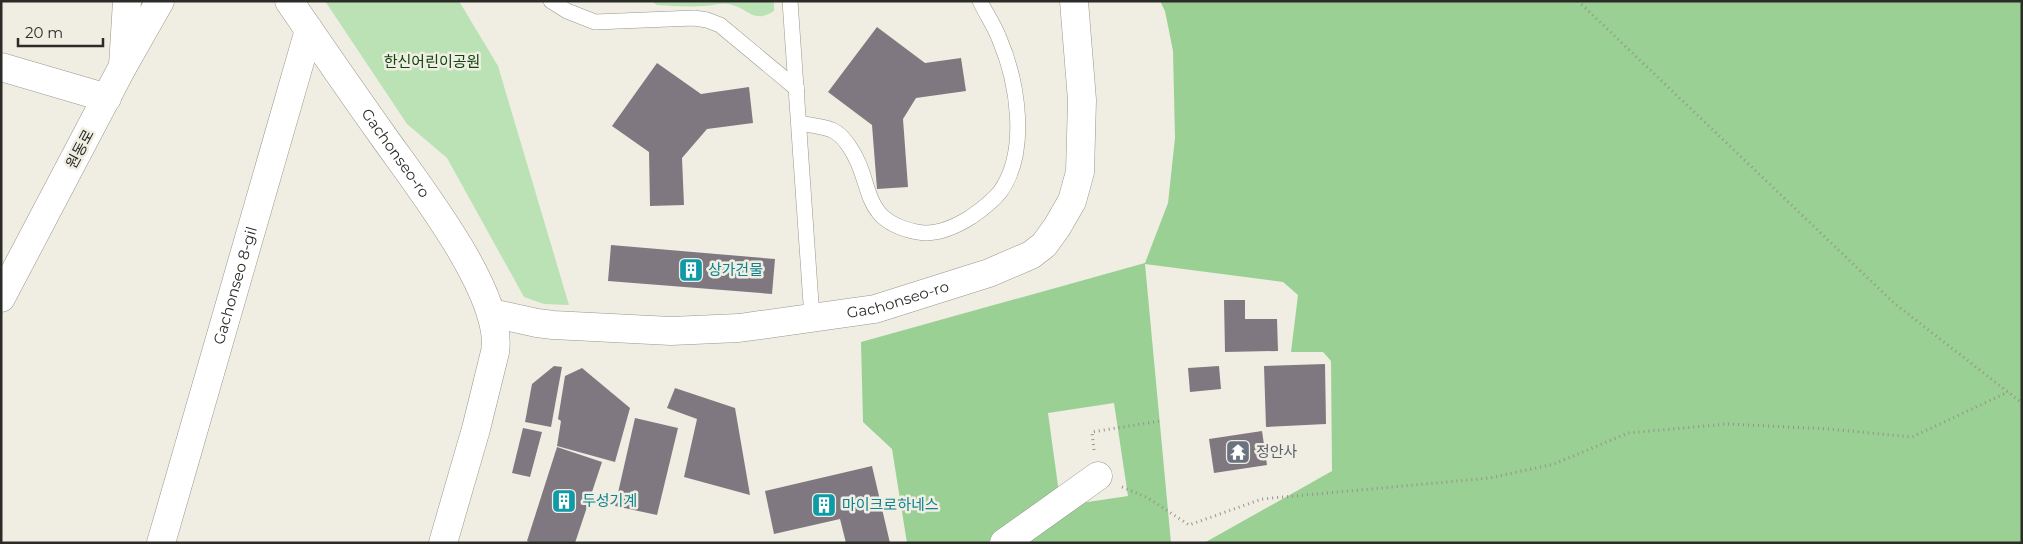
<svg xmlns="http://www.w3.org/2000/svg" width="2023" height="544" font-family="Montserrat,'Noto Sans KR',sans-serif">
<style>
.green{fill:#bae2b5}
.forest{fill:#9ad094}
.building{fill:#807880}
.lines{fill:none;stroke-linecap:round;stroke-linejoin:round}
.service-casing{stroke:#98968b;stroke-width:16}
.minor-casing{stroke:#98968b;stroke-width:29}
.tertiary-casing{stroke:#98968b;stroke-width:29}
.secondary-casing{stroke:#98968b;stroke-width:29}
.path{stroke:#95938c;stroke-width:3;stroke-dasharray:1 4;stroke-linecap:butt}
.service{stroke:#fff;stroke-width:15}
.minor{stroke:#fff;stroke-width:28}
.tertiary{stroke:#fff;stroke-width:28}
.secondary{stroke:#fff;stroke-width:28}
.labels{text-anchor:middle;stroke-width:5;stroke-linejoin:round;paint-order:stroke}
.park-label{font-size:15px;fill:#0d450a;stroke:#f0eee3}
.street-label{font-size:15px;fill:#2b2b27;stroke:#f0eee3}
.culture-label{font-size:15px;fill:#0d838f;stroke:#f0eee3;text-anchor:start}
.worship-label{font-size:15px;fill:#5b616d;stroke:#f0eee3;text-anchor:start}
</style>
<rect width="100%" height="100%" fill="#f0eee3"/>
<g class="green">
<polygon points="325,1 459,1 498,66 569,305 544,304 524,297 447,158 407,124"/>
<path d="M651,1H774V11C753,25 748,7 728,4C719,3 713,6 704,6C689,7 673,6 657,5Z"/>
</g>
<polygon class="forest" points="1160,1 2022,1 2022,543 1204,543 1332,471 1331,361 1323,352 1291,352 1298,295 1283,282 1145,264 1171,543 1021,543 1074,504 1128,496 1114,403 1048,413 1059,493 987,543 907,543 892,449 863,422 861,342 1145,263 1168,203 1175,138 1173,51 1165,11"/>
<g class="building">
<polygon points="877,27 925,63 961,58 966,91 916,98 903,119 908,187 877,189 872,125 828,92"/>
<polygon points="657,63 701,94 749,87 753,123 707,129 682,158 684,205 650,206 649,152 612,126"/>
<polygon points="611,245 775,259 772,294 608,281"/>
<polygon points="1224,300 1245,300 1245,319 1277,319 1278,351 1225,352"/>
<polygon points="1325,364 1326,424 1266,427 1264,366"/>
<polygon points="554,366 562,367 551,427 525,422 532,384"/>
<polygon points="1219,366 1221,389 1190,392 1188,368"/>
<polygon points="582,368 630,408 615,462 557,446 561,421 558,419 565,376"/>
<polygon points="675,388 735,408 750,495 684,477 697,419 667,408"/>
<polygon points="635,418 678,428 657,515 615,506"/>
<polygon points="523,428 542,432 530,477 512,473"/>
<polygon points="1262,431 1267,465 1214,473 1209,439"/>
<polygon points="557,447 602,462 575,543 532,543 527,541"/>
<polygon points="872,466 890,543 846,543 840,519 774,534 765,491"/>
</g>
<g class="lines">
<defs>
<g id="service">
<polyline points="551,1 567,11 595,22 694,18 707,20 720,25 797,89"/>
<polyline points="790,1 812,318"/>
<path d="M799,123C809,125 822,126 832,130C839,133 845,140 849,146C875,183 858,220 917,232C936,236 955,227 971,217C981,210 992,202 1000,192C1029,152 1018,82 999,38C994,25 986,14 980,1"/>
</g>
<g id="minor">
<polyline points="1,67 107,98"/>
<path id="s1" d="M491,313L537,323L553,325L671,331L739,328L875,309L989,273L1031,255L1044,245L1057,227L1072,201L1080,172L1082,100L1074,1"/>
<path id="s2" d="M161,543L309,30"/>
<polyline points="1004,543 1098,476"/>
</g>
<g id="tertiary">
<path id="s3" d="M289,1C320,46 351,91 383,136C416,183 505,295 495,352L476,429L443,543"/>
<polyline points="123,66 127,1"/>
</g>
<polyline id="secondary" points="1,298 123,66 160,1"/>
</defs>
<use href="#service" class="service-casing"/>
<use href="#minor" class="minor-casing"/>
<use href="#tertiary" class="tertiary-casing"/>
<use href="#secondary" class="secondary-casing"/>
<g class="path">
<polyline points="1578,1 1894,303 2022,403"/>
<polyline points="1094,450 1092,432 1160,421"/>
<polyline points="1122,487 1148,498 1189,525 1262,499 1490,478 1554,464 1628,433 1727,424 1829,429 1912,437 2008,392"/>
</g>
<use href="#service" class="service"/>
<use href="#minor" class="minor"/>
<use href="#tertiary" class="tertiary"/>
<use href="#secondary" class="secondary"/>
</g>
<defs>
<symbol id="building-square" viewBox="-11 -11 22 22"><rect x="-9" y="-9" width="18" height="18" rx="4" fill="#0f9aa8" stroke="#f0eee3"/><path d="M-4-6H4V6H1V3H-1V6H-4ZM-2.5-4.3h1.7v1.8h-1.7ZM.8-4.3h1.7v1.8H.8ZM-2.5-1h1.7V.8h-1.7ZM.8-1h1.7V.8H.8Z" fill="#fff"/></symbol>
<symbol id="temple-square" viewBox="-11 -11 22 22"><rect x="-9" y="-9" width="18" height="18" rx="4" fill="#6b7280" stroke="#f0eee3"/><path d="M0-6L5-2H3V0L6.5 2.5H4V6H1.5V3h-3V6H-4V2.5H-6.5L-3 0V-2H-5Z" fill="#fff"/></symbol>
</defs>
<g fill-rule="evenodd">
<use href="#building-square" x="677" y="256" width="28" height="28"/>
<use href="#temple-square" x="1224" y="438" width="28" height="28"/>
<use href="#building-square" x="550" y="487" width="28" height="28"/>
<use href="#building-square" x="810" y="491" width="28" height="28"/>
</g>
<g class="labels">
<g class="park-label">
<text x="432" y="67">한신어린이공원</text>
</g>
<g class="street-label">
<text transform="translate(80 149) rotate(-62)" y="5">원동로</text>
<text dy="5" stroke="none"><textPath href="#s3" startOffset="186">Gachonseo-ro</textPath></text>
<text dy="5" stroke="none"><textPath href="#s2" startOffset="268">Gachonseo 8-gil</textPath></text>
<text dy="5" stroke="none"><textPath href="#s1" startOffset="411">Gachonseo-ro</textPath></text>
</g>
<g class="culture-label">
<text x="708" y="275">상가건물</text>
<text x="582" y="506">두성기계</text>
<text x="842" y="510">마이크로하네스</text>
</g>
<g class="worship-label">
<text x="1256" y="457">정안사</text>
</g>
</g>
<rect width="2023" height="544" fill="none" stroke="#2b2b27" stroke-width="5"/>
<path d="M18 38v8h85v-8" fill="none" stroke="#2b2b27" stroke-width="2.5"/>
<text x="25" y="38" font-size="15" fill="#2b2b27" stroke="#f0eee3" stroke-width="4" paint-order="stroke">20 m</text>
</svg>
